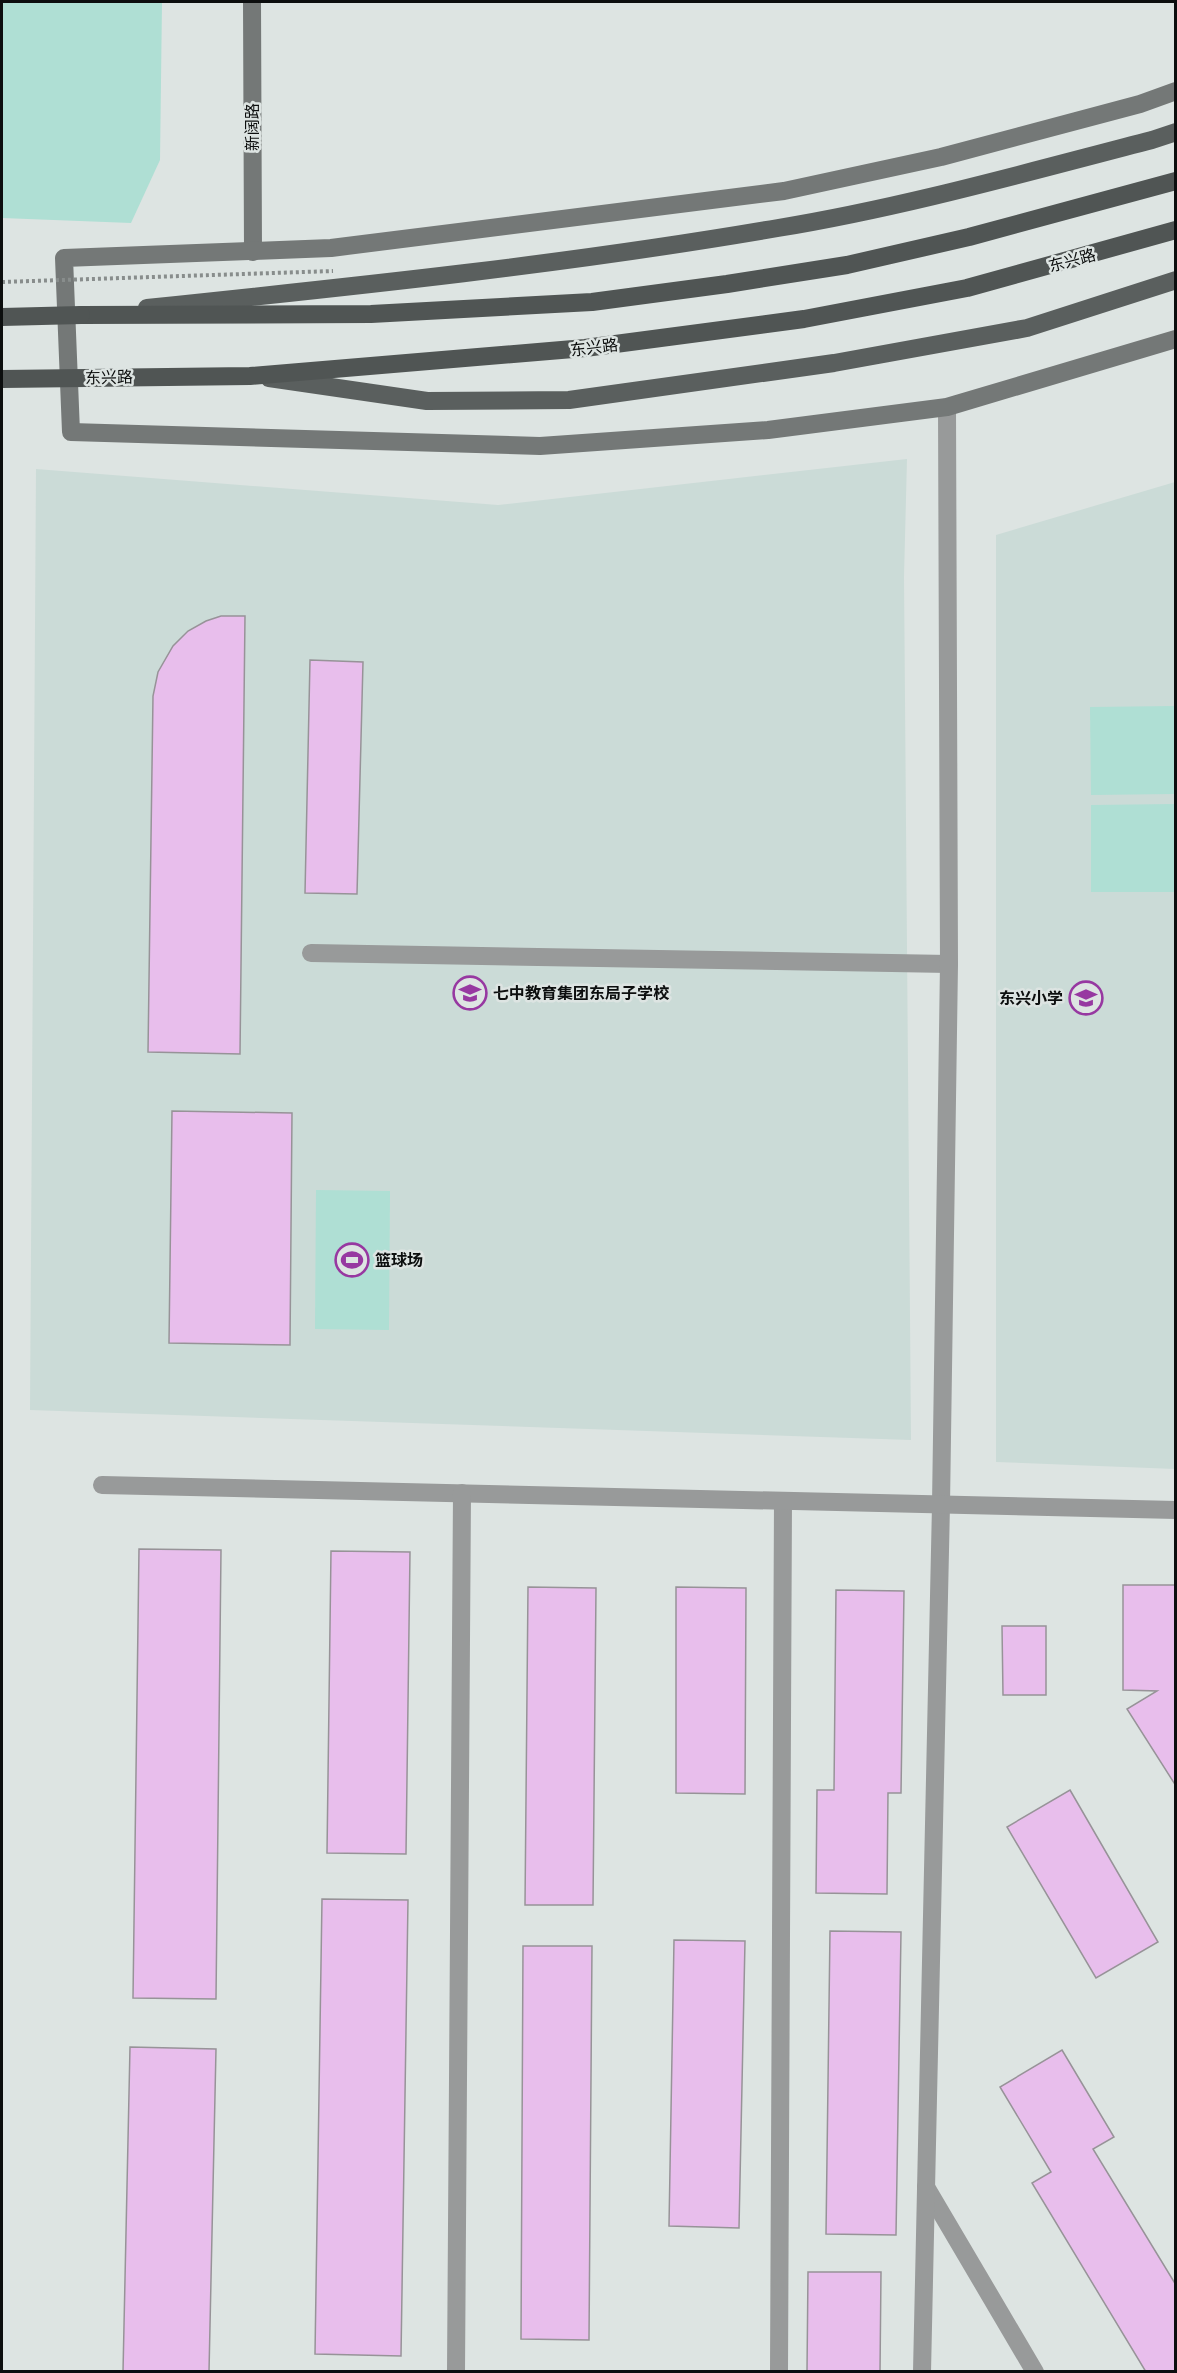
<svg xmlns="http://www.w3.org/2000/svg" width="1177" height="2373" font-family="Commissioner,'Noto Sans SC',sans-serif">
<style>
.built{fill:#cbdbd7}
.green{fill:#afdfd4}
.building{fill:#e8beec;stroke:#979398;stroke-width:1.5}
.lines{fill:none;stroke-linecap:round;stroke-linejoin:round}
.service{stroke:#989a9a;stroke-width:18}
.minor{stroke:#989a9a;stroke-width:18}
.tertiary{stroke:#989a9a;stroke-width:18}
.secondary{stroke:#747877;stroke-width:18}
.primary{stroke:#5a5f5e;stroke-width:18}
.trunk{stroke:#505554;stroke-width:18}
.path-bridge{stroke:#888d8c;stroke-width:4;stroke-dasharray:3 3;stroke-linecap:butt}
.trunk-bridge{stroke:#505554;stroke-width:18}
.labels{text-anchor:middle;stroke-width:5;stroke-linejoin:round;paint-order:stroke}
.street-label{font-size:16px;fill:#0c0e0e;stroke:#dde4e2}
.poi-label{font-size:16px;font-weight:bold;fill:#0c0e0e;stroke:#dde4e2;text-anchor:start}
</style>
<rect width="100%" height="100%" fill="#dde4e2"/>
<g class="built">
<polygon points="907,459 904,577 911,1440 30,1410 36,469 498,505"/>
<polygon points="1175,482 1175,1469 996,1462 996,535"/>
</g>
<g class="green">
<polygon points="2,2 162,2 160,160 131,223 2,218"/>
<polygon points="1175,706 1175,794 1091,795 1090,707"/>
<polygon points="1175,804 1175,892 1091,892 1091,805"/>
<polygon points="316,1190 390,1191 389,1330 315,1329"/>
</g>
<g class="building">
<polygon points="221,616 245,616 240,1054 148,1052 153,696 158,672 173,646 188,631 206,621"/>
<polygon points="310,660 363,662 357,894 305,893"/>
<polygon points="172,1111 292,1113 290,1345 169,1343"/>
<polygon points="139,1549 221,1550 216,1999 133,1998"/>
<polygon points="331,1551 410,1552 406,1854 327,1853"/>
<polygon points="1123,1585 1176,1585 1176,1786 1127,1709 1157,1691 1123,1690"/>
<polygon points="528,1587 596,1588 593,1905 525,1905"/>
<polygon points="676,1587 746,1588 745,1794 676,1793"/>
<polygon points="836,1590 904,1591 901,1793 888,1793 887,1894 816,1893 817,1790 834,1790"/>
<polygon points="1002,1626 1046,1626 1046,1695 1003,1695"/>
<polygon points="1070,1790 1158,1942 1096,1978 1007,1827"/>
<polygon points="322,1899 408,1900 401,2356 315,2354"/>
<polygon points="830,1931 901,1932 896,2235 826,2234"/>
<polygon points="674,1940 745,1941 739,2228 669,2226"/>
<polygon points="523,1946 592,1946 589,2340 521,2339"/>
<polygon points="130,2047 216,2049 209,2372 123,2372"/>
<polygon points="1062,2050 1114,2137 1093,2149 1176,2285 1176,2372 1146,2372 1032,2183 1051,2172 1000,2087"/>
<polygon points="808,2272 881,2272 880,2372 807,2372"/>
</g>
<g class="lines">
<polyline class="service" points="311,953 949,964"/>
<g class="minor">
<polyline points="926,2187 1035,2372"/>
<polyline points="779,2372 783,1501"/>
<polyline points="922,2372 941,1505 949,964 947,407"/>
</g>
<g class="tertiary">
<polyline points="102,1485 1176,1510"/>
<polyline points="456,2372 462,1493"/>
</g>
<g class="secondary">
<polyline points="252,2 253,252"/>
<polyline points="1176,91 1140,104 941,157 784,191 331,248 64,258 71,432 540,446 768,430 947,407 1176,339"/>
</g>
<g class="primary">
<path d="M147,308C358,286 569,264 778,228C905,207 1028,172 1152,140L1176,132"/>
<polyline points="269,378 427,401 569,400 834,363 1027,328 1176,280"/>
</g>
<polyline class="trunk" points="81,315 371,314 592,302 727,284 847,265 969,237 1176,181"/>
<polyline class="path-bridge" points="2,282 333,271"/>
<g class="trunk-bridge">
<polyline points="2,317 81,315"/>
<polyline points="2,379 250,376 585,348 804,319 967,288 1176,230"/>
</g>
</g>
<defs>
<symbol id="school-ring" viewBox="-11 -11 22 22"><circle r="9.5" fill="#dde4e2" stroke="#9738a1" stroke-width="1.5"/><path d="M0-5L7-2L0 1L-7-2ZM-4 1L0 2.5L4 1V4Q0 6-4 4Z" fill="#9738a1"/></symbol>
<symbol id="stadium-ring" viewBox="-11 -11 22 22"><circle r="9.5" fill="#dde4e2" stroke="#9738a1" stroke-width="1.5"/><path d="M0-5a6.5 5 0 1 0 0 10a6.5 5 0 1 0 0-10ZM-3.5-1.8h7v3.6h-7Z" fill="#9738a1"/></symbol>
</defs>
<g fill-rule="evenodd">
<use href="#school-ring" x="451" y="974" width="38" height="38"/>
<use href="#school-ring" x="1067" y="979" width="38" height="38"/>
<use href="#stadium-ring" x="333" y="1241" width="38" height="38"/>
</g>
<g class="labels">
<g class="street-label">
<text transform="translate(252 127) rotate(-90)" y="6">新阔路</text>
<text transform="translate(1072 260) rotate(-15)" y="6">东兴路</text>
<text transform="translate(594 347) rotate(-7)" y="6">东兴路</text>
<text transform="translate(109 377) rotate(-1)" y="6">东兴路</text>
</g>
<g class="poi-label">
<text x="493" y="999">七中教育集团东局子学校</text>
<text x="1063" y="1004" text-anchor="end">东兴小学</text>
<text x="375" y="1266">篮球场</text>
</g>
</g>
<rect width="1177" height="2373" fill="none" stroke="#0c0e0e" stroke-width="6"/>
</svg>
